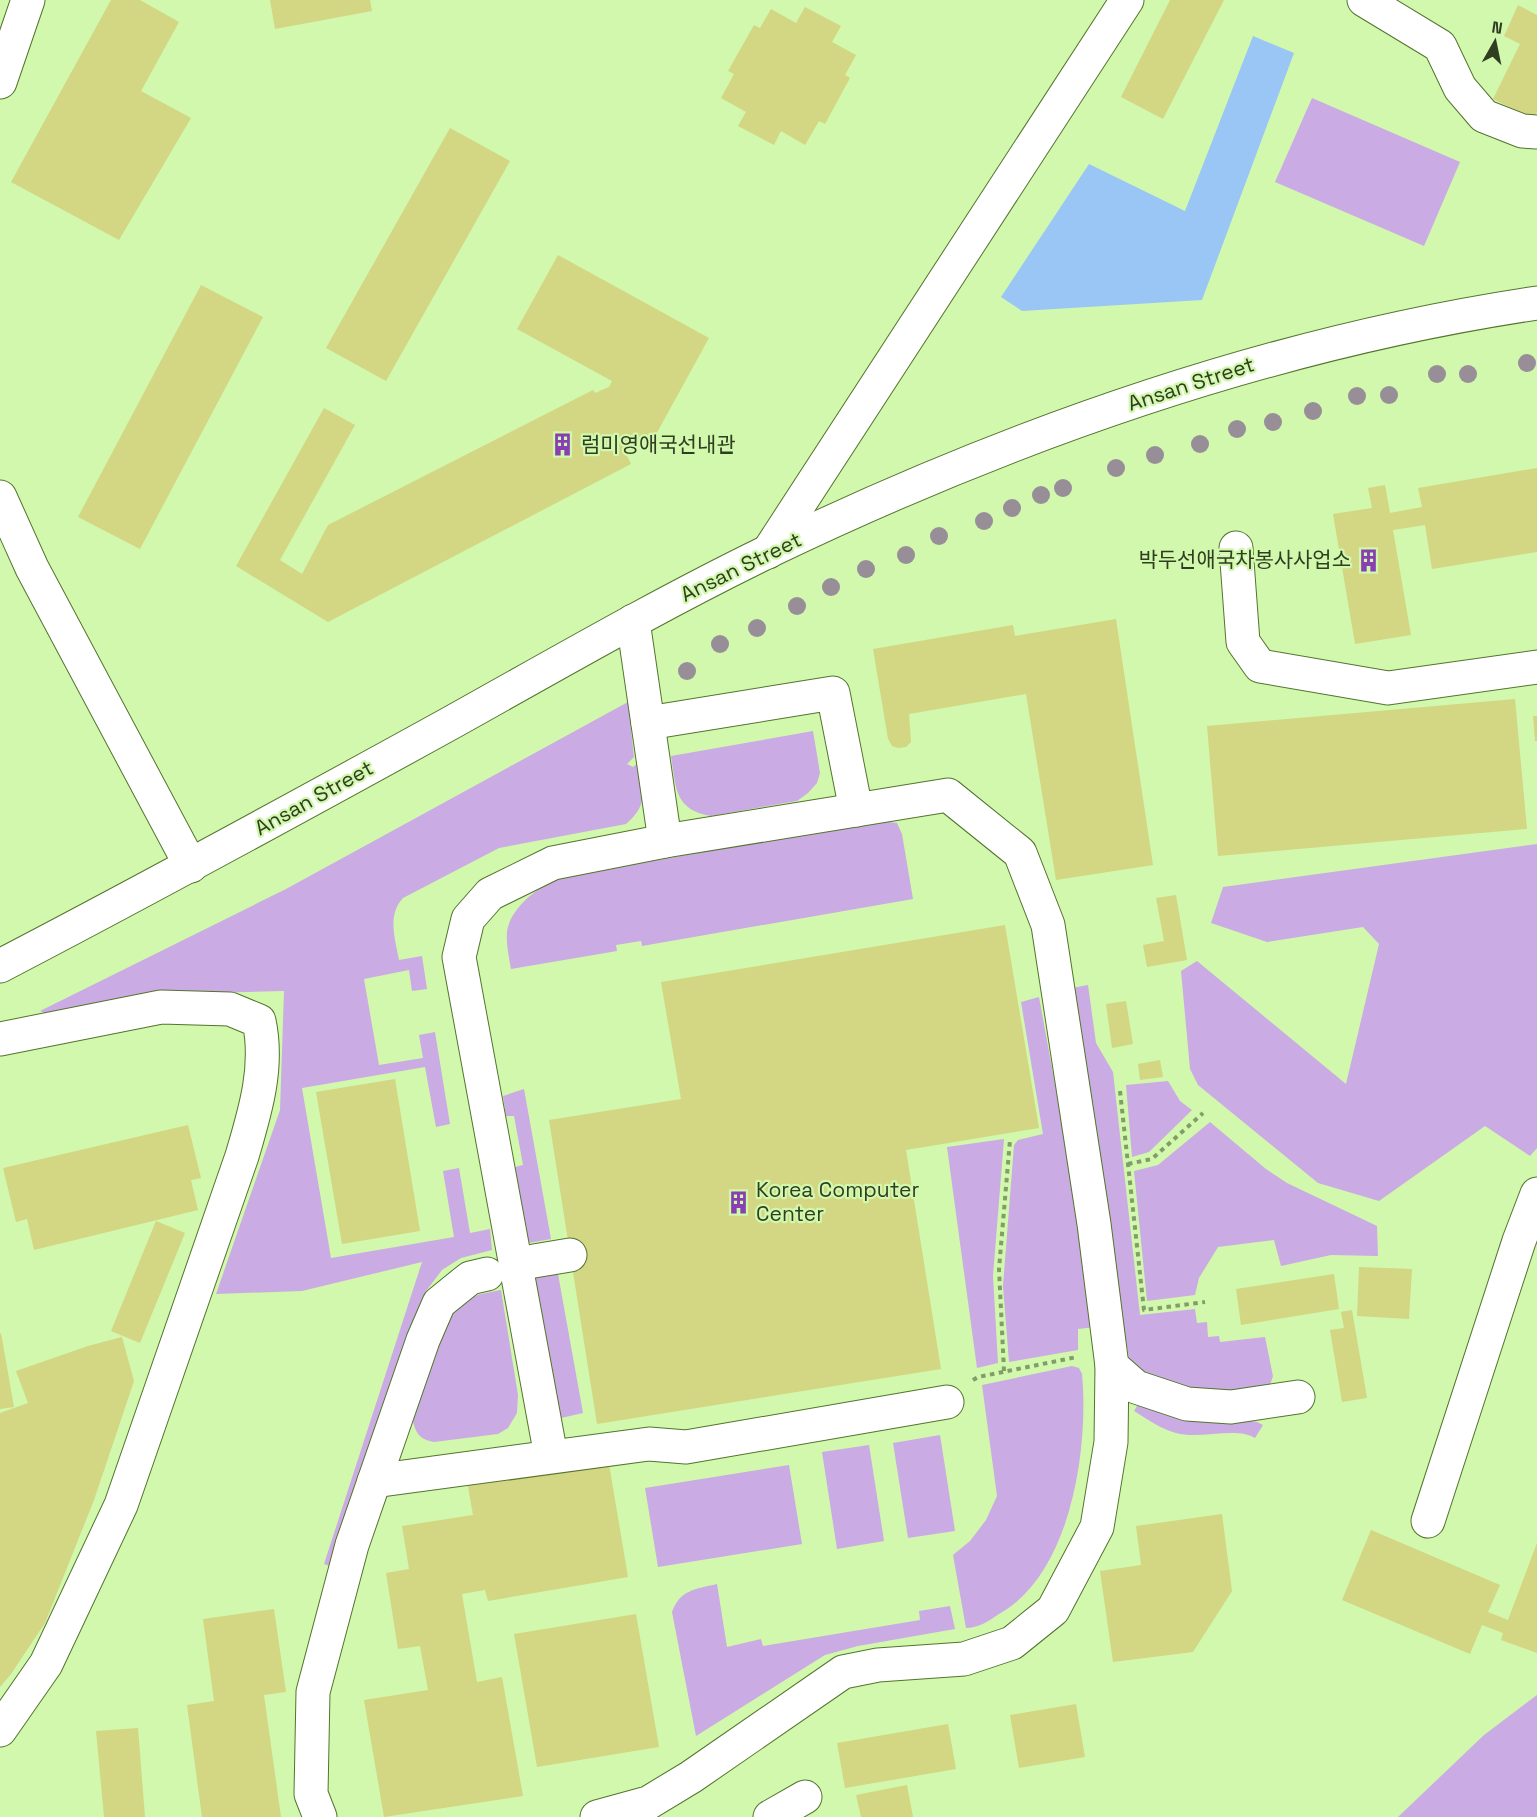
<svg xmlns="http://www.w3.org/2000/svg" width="1537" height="1817" font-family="'Space Grotesk','Noto Sans KR',sans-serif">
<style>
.green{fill:#cbabe3}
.water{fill:#9ac6f5}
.building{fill:#d3d682}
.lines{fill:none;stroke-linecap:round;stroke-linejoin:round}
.minor-casing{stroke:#53742d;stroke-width:35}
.major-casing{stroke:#53742d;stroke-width:35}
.path{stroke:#819d68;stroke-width:4;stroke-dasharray:4.5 4.5;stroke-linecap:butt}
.minor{stroke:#fff;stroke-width:33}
.major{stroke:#fff;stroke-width:33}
.tree{fill:#978e98}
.labels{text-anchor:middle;stroke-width:4.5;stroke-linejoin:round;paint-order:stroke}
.street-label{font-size:21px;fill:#2f3e20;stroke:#d1f8ad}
.poi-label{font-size:21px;fill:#2f3e20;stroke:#d1f8ad;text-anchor:start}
</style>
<rect width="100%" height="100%" fill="#d1f8ad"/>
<g class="green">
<polygon points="1312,98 1460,162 1424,246 1275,182"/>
<path d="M628,702L634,757L627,764L633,767L637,764C642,792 650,803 626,824L499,848L403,898C387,915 395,938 399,960L422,956L427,989L412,991L409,970L364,979L379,1065L423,1058L419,1035L435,1032L450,1124L436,1127L425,1067L302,1088L331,1258L454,1237L443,1171L459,1168L470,1233L490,1229L492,1250L461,1258L442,1270L426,1291L404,1346L332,1567L324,1564L422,1262L302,1291L216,1294L280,1110L284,991L207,993L54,1017L40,1011L286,889Z"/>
<path d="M813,731L820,773L817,783L808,793L797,801L711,816C674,810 676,787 671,756Z"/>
<path d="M881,821L897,823L902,834L913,899L642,946L641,941L616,945L617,951L511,969C509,957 506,945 507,932C510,907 540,886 560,877Z"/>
<polygon points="1537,844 1537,1148 1530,1156 1485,1126 1379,1201 1318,1183 1198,1085 1190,1069 1181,971 1197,961 1346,1084 1379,944 1363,927 1267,942 1211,923 1223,887"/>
<polygon points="1088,985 1096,1043 1113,1072 1140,1315 1195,1309 1197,1323 1207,1322 1208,1337 1219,1336 1220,1342 1265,1337 1273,1376 1269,1388 1231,1401 1145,1380 1129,1358 1066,989"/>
<polygon points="1039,997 1088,1264 1096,1327 1078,1329 1078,1350 1009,1362 1003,1286 1014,1145 1018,1140 1043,1134 1021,1002"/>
<polygon points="1168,1081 1180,1101 1192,1110 1149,1152 1132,1157 1126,1085"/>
<polygon points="524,1089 551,1239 529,1243 515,1167 523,1165 514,1116 506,1116 503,1096"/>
<polygon points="1210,1122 1266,1169 1287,1183 1377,1226 1378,1256 1331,1255 1281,1266 1274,1240 1218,1247 1199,1278 1195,1295 1147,1301 1134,1171 1158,1165"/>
<polygon points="1004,1139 993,1276 998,1363 977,1368 947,1147"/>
<polygon points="558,1274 583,1413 561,1418 535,1278"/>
<path d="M501,1290L518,1395L517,1413L508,1428L498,1434L434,1442C420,1439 417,1435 413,1422C420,1399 441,1317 457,1304C470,1295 486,1293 501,1290Z"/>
<path d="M1072,1366L1079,1368L1082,1374C1089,1449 1071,1574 999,1614C989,1621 978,1628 966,1628L953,1555L970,1541L986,1520L997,1496L982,1385Z"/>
<path d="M1140,1401L1257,1422L1263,1425L1255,1438C1236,1426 1200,1440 1176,1433C1161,1429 1147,1419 1134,1411Z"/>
<polygon points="940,1435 955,1531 908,1538 893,1443"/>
<polygon points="869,1445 884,1541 837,1549 822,1452"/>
<polygon points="789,1465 802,1544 658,1567 645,1488"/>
<path d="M717,1584L727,1647L761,1639L763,1646L920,1620L919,1611L950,1606L955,1629L858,1646L825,1655L696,1736L672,1612C680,1590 695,1589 717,1584Z"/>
<polygon points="1537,1695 1537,1817 1398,1817 1484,1735"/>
</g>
<polygon class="water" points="1253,36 1294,53 1202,300 1022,311 1001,297 1089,164 1185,211"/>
<g class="building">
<polygon points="111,0 140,0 179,22 141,91 191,118 119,240 11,182"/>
<polygon points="270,0 370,0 372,11 275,29"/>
<polygon points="1170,0 1224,0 1163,119 1121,97"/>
<polygon points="1518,5 1537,15 1537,112 1533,119 1493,99 1520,44 1504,36"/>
<polygon points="805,7 841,26 832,42 856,55 845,75 850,78 825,124 819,121 805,145 781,131 774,145 738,126 746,112 721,98 734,74 728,71 754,25 760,28 771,9 796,23"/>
<polygon points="450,128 510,161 386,381 326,348"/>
<polygon points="558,255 709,338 654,438 625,452 631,464 328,622 236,566 324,408 355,425 280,560 302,574 328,525 593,390 595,393 609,387 612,381 517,329"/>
<polygon points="201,285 263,317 140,549 78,517"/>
<polygon points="1537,468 1537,552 1432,569 1425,525 1393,530 1411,635 1355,644 1333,514 1372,508 1368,488 1385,485 1390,513 1422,507 1418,488"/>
<polygon points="1116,619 1153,865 1056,880 1026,694 909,714 911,742 906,747 898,748 892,746 888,739 873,649 1013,625 1015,636"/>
<polygon points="1515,699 1527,829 1218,856 1207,726"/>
<polygon points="1533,716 1537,716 1537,741 1535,741"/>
<polygon points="1176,895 1187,960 1147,967 1143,945 1164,941 1156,898"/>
<polygon points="1005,925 1039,1128 906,1150 941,1369 597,1424 549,1120 681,1099 661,982"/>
<polygon points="1126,1001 1133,1044 1112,1048 1106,1004"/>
<polygon points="1160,1060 1163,1077 1140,1080 1138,1064"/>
<polygon points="395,1079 420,1231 342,1244 316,1092"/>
<polygon points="188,1125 201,1178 191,1180 198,1210 34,1250 27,1219 16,1222 3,1168"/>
<polygon points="156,1221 185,1233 140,1343 111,1331"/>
<polygon points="1359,1267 1412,1269 1409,1319 1357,1316"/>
<polygon points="1334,1274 1339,1309 1241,1325 1236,1289"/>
<polygon points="1352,1310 1367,1398 1342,1402 1330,1330 1344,1328 1341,1312"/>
<polygon points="1,1333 14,1407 0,1409 0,1334"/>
<polygon points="122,1337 134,1381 94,1500 45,1623 11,1674 0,1687 0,1413 28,1403 16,1371 88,1346"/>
<polygon points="608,1458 628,1577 488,1601 485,1590 462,1594 477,1682 502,1677 523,1796 384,1817 364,1700 428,1690 420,1646 398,1649 386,1573 409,1569 402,1526 473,1515 467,1481"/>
<polygon points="1222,1514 1232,1591 1193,1652 1113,1662 1100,1571 1141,1565 1136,1526"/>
<polygon points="1371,1530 1500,1585 1488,1612 1508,1620 1537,1543 1537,1653 1501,1640 1503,1633 1482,1625 1470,1654 1342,1600"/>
<polygon points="274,1609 286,1692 264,1695 281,1817 202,1817 187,1705 214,1701 203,1619"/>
<polygon points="636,1614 659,1747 537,1767 514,1634"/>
<polygon points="1076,1704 1085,1757 1019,1768 1010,1715"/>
<polygon points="948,1724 956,1769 845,1788 837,1743"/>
<polygon points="138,1728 145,1817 104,1817 96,1731"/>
<polygon points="907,1785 913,1817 861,1817 856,1795"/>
</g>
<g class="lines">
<defs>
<g id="minor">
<polyline points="1364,0 1440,46 1460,88 1484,116 1522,131 1537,132"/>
<polyline points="0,82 28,0"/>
<polyline points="0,497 32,568 191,866"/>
<polyline points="1236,548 1243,642 1260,666 1388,688 1537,667"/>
<polyline points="633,621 665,841"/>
<polyline points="648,723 833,693 856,810"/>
<path d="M0,1039L161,1007L230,1009L259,1021C269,1067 255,1112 242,1156L121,1505L46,1664L0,1730"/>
<polyline points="534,1261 570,1255"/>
<polyline points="1112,1366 1136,1387 1187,1404 1231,1407 1298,1397"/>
<polyline points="551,1456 459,957 468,919 490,894 553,863 665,841 948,795 1020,853 1048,925 1094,1224 1112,1366 1111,1442 1097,1527 1053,1610 1012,1643 964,1659 878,1665 843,1672 691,1777 648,1803 597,1817"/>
<polyline points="374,1481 649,1444 686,1447 947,1402"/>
<polyline points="1428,1521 1519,1241 1537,1194"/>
<polyline points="320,1817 311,1794 313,1692 352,1545 423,1340 439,1303 470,1278 487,1274"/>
<polyline points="770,1817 805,1797"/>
</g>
<g id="major">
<polyline points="768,552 1127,0"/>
<path d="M0,966C150,888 298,807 447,725C553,666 658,605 767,552C1010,435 1269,343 1537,303"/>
</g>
</defs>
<use href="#minor" class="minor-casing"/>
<use href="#major" class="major-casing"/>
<g class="path">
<polyline points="1120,1091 1144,1310 1205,1302"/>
<polyline points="1128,1164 1152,1159 1203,1113"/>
<polyline points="1004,1371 999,1269 1010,1140"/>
<polyline points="973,1380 978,1377 1077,1357"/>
</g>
<use href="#minor" class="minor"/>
<use href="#major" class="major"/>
</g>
<g class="tree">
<circle cx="1527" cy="363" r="9"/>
<circle cx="1437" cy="374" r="9"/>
<circle cx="1468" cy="374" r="9"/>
<circle cx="1389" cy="395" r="9"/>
<circle cx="1357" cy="396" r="9"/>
<circle cx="1313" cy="411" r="9"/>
<circle cx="1273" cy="422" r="9"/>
<circle cx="1237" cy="429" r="9"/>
<circle cx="1200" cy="444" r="9"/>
<circle cx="1155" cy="455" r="9"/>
<circle cx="1116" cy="468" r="9"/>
<circle cx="1063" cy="488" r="9"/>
<circle cx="1041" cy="495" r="9"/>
<circle cx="1012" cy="508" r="9"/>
<circle cx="984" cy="521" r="9"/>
<circle cx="939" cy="536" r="9"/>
<circle cx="906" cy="555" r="9"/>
<circle cx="866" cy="569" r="9"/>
<circle cx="831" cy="587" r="9"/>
<circle cx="797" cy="606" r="9"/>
<circle cx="757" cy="628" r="9"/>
<circle cx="720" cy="644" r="9"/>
<circle cx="687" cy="671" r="9"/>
</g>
<defs>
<symbol id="building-bare" viewBox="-9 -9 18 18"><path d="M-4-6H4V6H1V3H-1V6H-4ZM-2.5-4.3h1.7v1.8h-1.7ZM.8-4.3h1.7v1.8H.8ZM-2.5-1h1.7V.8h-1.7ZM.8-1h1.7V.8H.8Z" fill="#873fb2" stroke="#d1f8ad" stroke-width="2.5" paint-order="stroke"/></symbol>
</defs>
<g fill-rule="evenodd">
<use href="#building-bare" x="546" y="428" width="33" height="33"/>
<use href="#building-bare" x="1352" y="544" width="33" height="33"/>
<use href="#building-bare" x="722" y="1186" width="33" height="33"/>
</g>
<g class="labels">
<g class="street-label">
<text transform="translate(1191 384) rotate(-18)" y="7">Ansan Street</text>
<text transform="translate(741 567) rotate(-26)" y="7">Ansan Street</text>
<text transform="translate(314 798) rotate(-29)" y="7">Ansan Street</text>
</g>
<g class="poi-label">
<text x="581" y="452">럼미영애국선내관</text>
<text x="1351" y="567" text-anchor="end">박두선애국차봉사사업소</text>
<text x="756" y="1197">Korea Computer<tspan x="756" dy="24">Center</tspan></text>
</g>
</g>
<g transform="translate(1495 42) rotate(9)" stroke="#d1f8ad" stroke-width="4.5" paint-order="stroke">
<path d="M0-4.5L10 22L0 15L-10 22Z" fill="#2f3e20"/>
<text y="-9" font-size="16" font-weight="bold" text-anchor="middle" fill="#2f3e20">N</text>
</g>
</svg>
